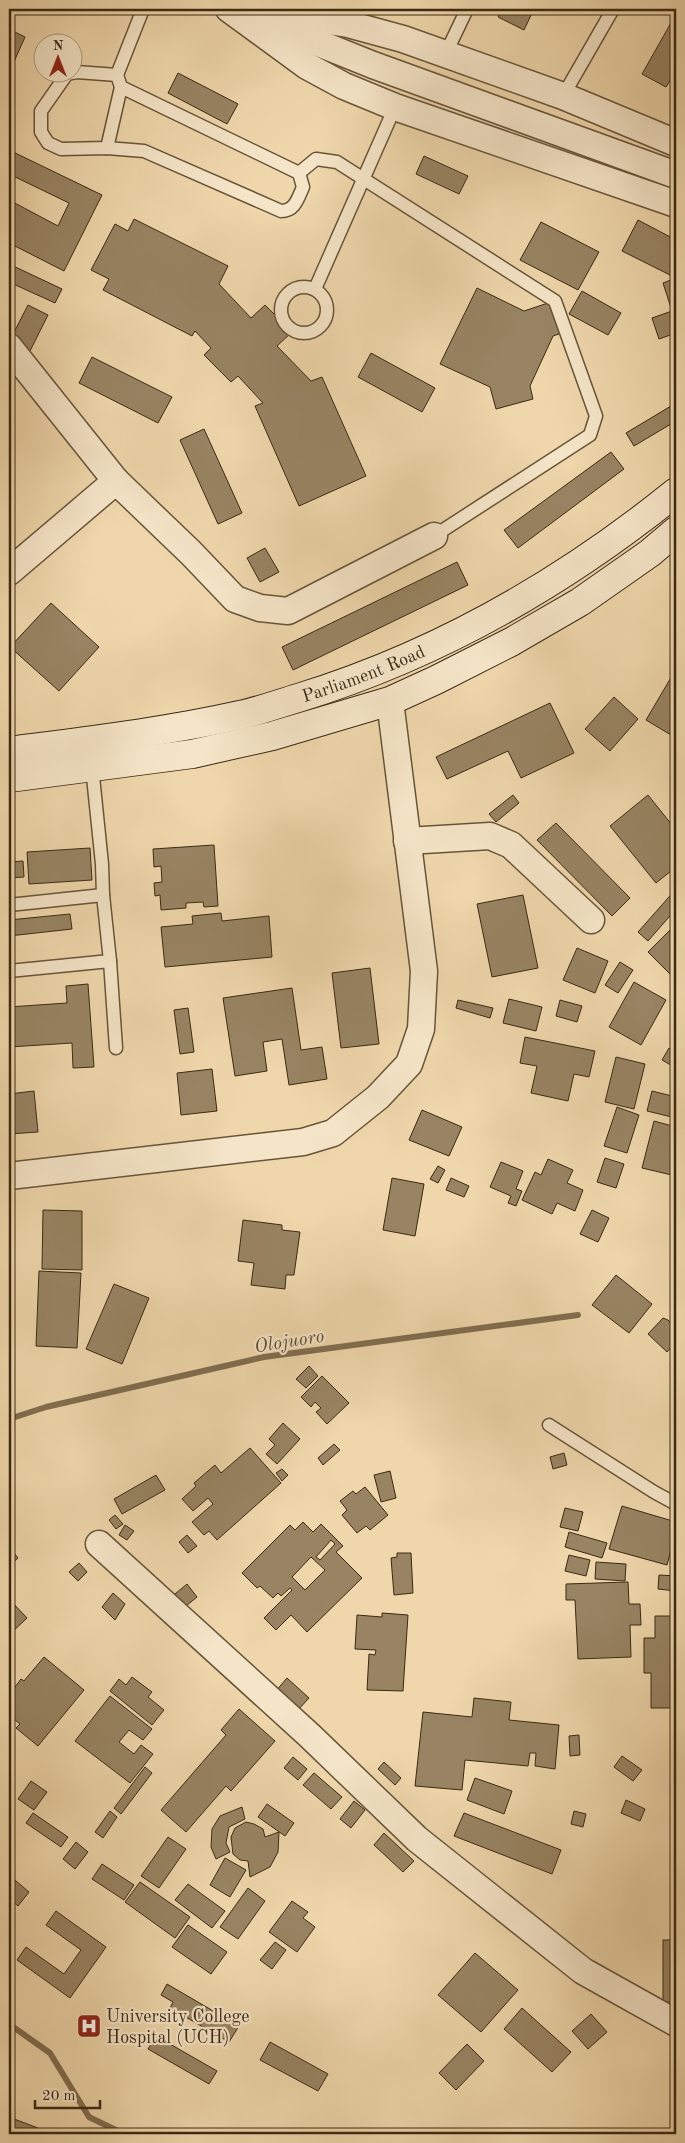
<svg xmlns="http://www.w3.org/2000/svg" width="685" height="2143" font-family="'Old Standard TT',serif">
<style>
.lines{fill:none;stroke-linecap:round;stroke-linejoin:round}
.stream{stroke:#816e50;stroke-width:6}
.building{fill:#988463;stroke:#3a2a15;fill-rule:evenodd}
.lane-casing{stroke:#67553a;stroke-width:15}
.street-casing{stroke:#67553a;stroke-width:29}
.secondary-casing{stroke:#3a2a15;stroke-width:30}
.lane{stroke:#f5e5c8;stroke-width:12}
.street{stroke:#f5e5c8;stroke-width:26}
.secondary{stroke:#f5e5c8;stroke-width:28}
.labels{text-anchor:middle;stroke-width:4.5;stroke-linejoin:round;paint-order:stroke}
.street-label{font-size:18px;fill:#3a2a15;stroke:#f5e5c8}
.poi-label{font-size:18px;fill:#3a2a15;stroke:#f5e5c8;text-anchor:start}
.water-label{font-size:19px;font-style:italic;fill:#5e4c33;stroke:#f5e5c8}
</style>
<rect width="100%" height="100%" fill="#efd7ab"/>
<filter id="stains"><feTurbulence type="fractalNoise" baseFrequency=".004" numOctaves="4"/><feColorMatrix values="0 0 0 0 .2 0 0 0 0 .09 0 0 0 0 .02 0 0 0 .5 -.17"/></filter>
<radialGradient id="worn" r=".72"><stop offset=".6" stop-color="#630" stop-opacity="0"/><stop offset="1" stop-color="#630" stop-opacity=".3"/></radialGradient>
<g class="lines">
<g class="stream">
<polyline points="9,1419 46,1407 264,1357 578,1315"/>
<polyline points="9,2024 50,2053 89,2117 124,2134"/>
</g>
</g>
<g class="building">
<polygon points="502,9 534,9 524,30 498,17"/>
<polygon points="676,14 676,77 673,76 666,87 642,74"/>
<polygon points="9,29 25,37 9,73"/>
<polygon points="178,73 238,104 227,124 168,93"/>
<polygon points="9,150 102,195 64,271 9,243 9,200 58,226 69,203 9,174"/>
<polygon points="424,156 468,176 459,194 416,174"/>
<polygon points="134,219 228,266 219,284 251,318 265,305 292,332 277,346 311,381 322,377 366,476 299,506 255,406 263,403 238,376 231,382 204,355 211,348 195,331 192,336 103,290 109,279 91,270 115,224 128,231"/>
<polygon points="638,220 676,240 676,262 670,275 622,251"/>
<polygon points="541,222 599,252 578,290 520,260"/>
<polygon points="9,264 62,289 55,303 9,282"/>
<polygon points="676,278 676,333 659,339 652,318 672,311 663,283"/>
<polygon points="477,288 524,311 554,301 565,332 553,336 530,386 533,399 496,409 490,387 440,364"/>
<polygon points="582,291 621,313 608,335 569,314"/>
<polygon points="28,305 48,315 28,355 9,342"/>
<polygon points="371,353 435,388 422,412 358,377"/>
<polygon points="92,357 172,397 158,423 79,383"/>
<polygon points="676,403 676,421 634,446 626,433"/>
<polygon points="204,429 242,513 218,524 180,440"/>
<polygon points="611,452 624,469 518,548 504,530"/>
<polygon points="265,548 279,572 260,582 247,558"/>
<polygon points="457,562 468,585 293,670 282,647"/>
<polygon points="51,603 99,647 59,691 10,647"/>
<polygon points="676,669 676,738 646,720"/>
<polygon points="614,697 638,719 610,751 585,729"/>
<polygon points="550,703 574,753 521,778 508,751 447,779 436,757"/>
<polygon points="513,795 519,803 496,822 489,814"/>
<polygon points="648,795 676,830 676,867 656,883 610,826"/>
<polygon points="556,823 630,898 612,916 537,840"/>
<polygon points="214,845 218,906 204,907 203,902 186,903 186,908 161,910 160,895 155,896 154,883 162,882 161,866 154,867 153,849"/>
<polygon points="90,848 92,880 29,884 27,852"/>
<polygon points="23,861 24,877 9,878 9,862"/>
<polygon points="676,889 676,909 648,941 638,932"/>
<polygon points="523,895 538,968 492,977 477,904"/>
<polygon points="221,913 222,921 269,916 272,957 165,967 161,927 193,924 192,916"/>
<polygon points="70,914 72,929 9,936 9,920"/>
<polygon points="670,930 676,936 676,980 648,952"/>
<polygon points="577,948 608,961 595,993 563,980"/>
<polygon points="620,962 633,970 618,993 605,985"/>
<polygon points="370,968 379,1044 341,1048 332,973"/>
<polygon points="634,982 666,1000 641,1045 609,1027"/>
<polygon points="88,984 94,1067 73,1068 72,1043 9,1047 9,1007 67,1003 66,986"/>
<polygon points="292,988 301,1050 322,1047 327,1079 289,1085 282,1039 263,1042 267,1071 235,1076 223,998"/>
<polygon points="509,999 542,1007 536,1031 503,1023"/>
<polygon points="458,1000 493,1008 490,1018 456,1008"/>
<polygon points="560,1000 582,1006 577,1022 556,1016"/>
<polygon points="188,1008 194,1052 180,1054 174,1010"/>
<polygon points="525,1037 595,1051 589,1077 574,1074 568,1101 531,1093 537,1066 520,1063"/>
<polygon points="669,1048 676,1052 676,1068 662,1060"/>
<polygon points="616,1057 645,1064 634,1109 605,1102"/>
<polygon points="212,1069 217,1111 181,1115 177,1073"/>
<polygon points="34,1091 38,1132 9,1134 9,1094"/>
<polygon points="652,1091 676,1097 676,1118 647,1111"/>
<polygon points="617,1107 639,1115 627,1153 604,1146"/>
<polygon points="422,1110 462,1127 449,1156 409,1140"/>
<polygon points="654,1121 676,1127 676,1176 642,1168"/>
<polygon points="605,1158 624,1164 616,1188 597,1182"/>
<polygon points="548,1159 573,1170 567,1183 583,1190 575,1211 557,1203 552,1214 522,1200 535,1172 541,1175"/>
<polygon points="501,1162 523,1171 516,1189 522,1191 516,1206 508,1203 511,1196 490,1187"/>
<polygon points="438,1166 445,1170 438,1183 430,1179"/>
<polygon points="392,1178 424,1184 415,1236 383,1230"/>
<polygon points="451,1178 469,1186 464,1197 446,1190"/>
<polygon points="43,1210 82,1211 82,1270 42,1269"/>
<polygon points="592,1210 609,1218 598,1242 580,1234"/>
<polygon points="243,1220 282,1225 282,1230 300,1232 294,1275 286,1275 285,1289 251,1285 254,1263 238,1261"/>
<polygon points="39,1271 81,1273 77,1348 36,1346"/>
<polygon points="616,1275 652,1304 629,1333 592,1305"/>
<polygon points="114,1284 149,1298 122,1364 86,1349"/>
<polygon points="663,1318 668,1320 676,1329 676,1342 667,1352 648,1334"/>
<polygon points="676,1354 676,1368 670,1364"/>
<polygon points="309,1366 318,1376 306,1388 296,1379"/>
<polygon points="322,1376 349,1403 327,1424 316,1412 321,1408 315,1402 311,1407 301,1397"/>
<polygon points="283,1423 300,1439 277,1464 266,1454 275,1445 269,1439"/>
<polygon points="334,1444 340,1450 323,1465 318,1458"/>
<polygon points="250,1448 281,1483 217,1540 209,1531 204,1535 192,1522 213,1504 208,1498 193,1511 182,1499 196,1486 194,1483 215,1465 221,1473"/>
<polygon points="564,1453 567,1465 553,1469 550,1457"/>
<polygon points="282,1469 288,1475 282,1481 276,1473"/>
<polygon points="390,1471 396,1498 381,1502 374,1475"/>
<polygon points="156,1475 165,1490 122,1514 114,1499"/>
<polygon points="365,1487 388,1515 370,1530 366,1526 357,1533 342,1515 347,1510 340,1501 353,1491 356,1494"/>
<polygon points="622,1506 676,1522 676,1532 667,1565 609,1549"/>
<polygon points="565,1508 583,1512 578,1531 560,1527"/>
<polygon points="115,1515 123,1524 116,1529 109,1520"/>
<path d="M303,1522L313,1532L321,1524L343,1546L336,1552L362,1578L307,1632L291,1615L276,1630L264,1618L292,1590L290,1588L281,1596L278,1593L273,1598L260,1586L257,1588L242,1573L290,1525L295,1530ZM331,1540L335,1544L320,1560L316,1557ZM311,1557L325,1570L305,1590L292,1577Z"/>
<polygon points="125,1525 134,1531 127,1540 119,1535"/>
<polygon points="569,1532 607,1543 602,1558 565,1547"/>
<polygon points="187,1535 197,1546 188,1553 179,1542"/>
<polygon points="9,1547 18,1558 9,1566"/>
<polygon points="397,1553 411,1553 413,1593 394,1595 391,1558 397,1557"/>
<polygon points="569,1555 590,1560 586,1576 565,1571"/>
<polygon points="596,1562 626,1564 625,1581 595,1579"/>
<polygon points="79,1563 87,1572 78,1581 69,1572"/>
<polygon points="659,1575 676,1576 676,1591 658,1589"/>
<polygon points="628,1582 629,1604 640,1604 641,1625 630,1625 631,1657 578,1659 575,1600 566,1600 566,1584"/>
<polygon points="187,1584 197,1597 186,1606 175,1594"/>
<polygon points="113,1593 125,1604 115,1620 102,1607"/>
<polygon points="9,1599 27,1618 9,1635"/>
<polygon points="382,1613 408,1615 403,1691 367,1690 369,1654 375,1655 376,1650 355,1649 357,1615 382,1617"/>
<polygon points="655,1616 676,1616 676,1708 651,1708 651,1673 644,1673 644,1638 655,1638"/>
<polygon points="44,1657 84,1690 38,1746 16,1728 20,1724 9,1715 9,1700 14,1693 12,1691 21,1679 24,1681"/>
<polygon points="132,1677 152,1692 148,1697 164,1710 152,1725 110,1691 119,1679 126,1685"/>
<polygon points="287,1678 309,1698 297,1711 275,1692"/>
<polygon points="110,1696 152,1729 143,1740 129,1730 119,1742 134,1754 141,1745 153,1754 130,1783 75,1741"/>
<polygon points="474,1698 511,1702 509,1720 559,1725 555,1769 535,1766 536,1753 530,1753 528,1766 465,1760 462,1790 415,1786 423,1712 472,1717"/>
<polygon points="239,1709 275,1741 231,1791 226,1786 186,1832 161,1810 226,1735 221,1730"/>
<polygon points="579,1735 580,1755 570,1756 569,1736"/>
<polygon points="622,1756 642,1770 633,1781 614,1767"/>
<polygon points="293,1757 307,1769 298,1780 284,1768"/>
<polygon points="384,1762 401,1778 395,1785 378,1769"/>
<polygon points="145,1767 152,1773 121,1814 114,1808"/>
<polygon points="314,1773 342,1797 331,1809 303,1785"/>
<polygon points="475,1778 512,1791 504,1814 467,1800"/>
<polygon points="31,1781 47,1792 34,1810 18,1799"/>
<polygon points="626,1800 645,1809 640,1821 621,1813"/>
<polygon points="354,1801 365,1810 351,1828 340,1819"/>
<polygon points="267,1804 294,1823 285,1836 258,1817"/>
<polygon points="242,1807 245,1819 229,1827 226,1843 230,1852 216,1859 211,1847 212,1829 220,1816"/>
<polygon points="110,1811 117,1817 103,1838 95,1832"/>
<polygon points="574,1811 586,1814 583,1827 571,1824"/>
<polygon points="33,1813 68,1837 61,1847 26,1823"/>
<polygon points="464,1813 561,1850 552,1874 454,1836"/>
<polygon points="246,1822 254,1824 263,1829 265,1837 279,1832 278,1852 270,1867 250,1877 248,1861 240,1860 233,1854 231,1837 235,1828"/>
<polygon points="384,1833 414,1861 403,1872 374,1845"/>
<polygon points="168,1837 186,1849 159,1888 141,1876"/>
<polygon points="76,1842 88,1852 75,1869 63,1859"/>
<polygon points="225,1858 246,1870 230,1897 210,1885"/>
<polygon points="102,1864 134,1885 124,1900 92,1879"/>
<polygon points="9,1875 29,1892 18,1906 9,1898"/>
<polygon points="140,1882 190,1917 175,1938 125,1902"/>
<polygon points="188,1884 225,1911 212,1928 175,1900"/>
<polygon points="248,1888 265,1901 238,1939 220,1927"/>
<polygon points="292,1901 308,1912 303,1918 315,1927 297,1952 269,1932"/>
<polygon points="56,1911 106,1947 70,1998 17,1960 26,1947 64,1974 81,1950 46,1925"/>
<polygon points="188,1925 227,1952 211,1974 172,1947"/>
<rect x="663" y="1940" width="13" height="62"/>
<polygon points="275,1942 286,1950 272,1969 260,1960"/>
<polygon points="475,1953 518,1990 481,2032 438,1995"/>
<polygon points="167,1984 239,2026 229,2042 170,2008 173,2002 161,1995"/>
<polygon points="522,2008 571,2052 552,2072 504,2029"/>
<polygon points="591,2014 607,2032 588,2049 572,2031"/>
<polygon points="156,2036 217,2071 209,2084 148,2049"/>
<polygon points="270,2042 328,2074 318,2091 260,2060"/>
<polygon points="467,2044 484,2061 456,2090 439,2073"/>
<polygon points="9,2117 38,2128 35,2134 9,2134"/>
</g>
<g class="lines">
<defs>
<g id="lane">
<polyline points="446,53 467,9"/>
<path d="M117,75L77,72L67,74L41,111V132L48,143L61,149L107,148L144,151L281,211C295,211 298,198 303,187L299,173L121,87L117,75L143,9"/>
<polyline points="563,96 613,9"/>
<polyline points="107,148 121,87"/>
<polyline points="299,173 316,159 337,162 555,301 596,416 590,435 434,536"/>
<circle cx="304" cy="310" r="23"/>
<polyline points="315,289 395,107"/>
<polyline points="9,905 103,895 102,864 92,767"/>
<polyline points="110,961 116,1048"/>
<polyline points="9,971 110,961 103,895"/>
<polyline points="549,1425 654,1492 676,1504"/>
</g>
<g id="street">
<polyline points="229,9 307,66 344,86 395,107 676,204"/>
<polyline points="269,12 348,24 403,39 563,96 676,143"/>
<polyline points="261,20 373,65 676,175"/>
<polyline points="9,347 116,481 191,553 235,599 260,608 288,611 434,536"/>
<polyline points="9,572 116,481"/>
<polyline points="407,841 490,836 511,845 591,920"/>
<polyline points="9,1176 303,1142 333,1133 378,1097 409,1064 421,1029 424,971 390,701"/>
<polyline points="99,1544 309,1735 417,1839 583,1971 676,2023"/>
</g>
<g id="secondary">
<path id="s1" d="M9,751C86,741 164,732 240,715C259,711 278,704 298,698C438,655 562,584 676,492"/>
<polyline points="9,778 192,754 272,736 390,701 436,680 511,642 580,602 650,553 676,531"/>
</g>
</defs>
<use href="#lane" class="lane-casing"/>
<use href="#street" class="street-casing"/>
<use href="#secondary" class="secondary-casing"/>
<use href="#lane" class="lane"/>
<use href="#street" class="street"/>
<use href="#secondary" class="secondary"/>
</g>
<defs>
<symbol id="hospital-square" viewBox="-11 -11 22 22"><rect x="-9" y="-9" width="18" height="18" rx="4" fill="#8f2418" stroke="#f5e5c8"/><path d="M-5-5h3v3.5h4V-5h3V5h-3V1.5h-4V5h-3Z" fill="#fff"/></symbol>
</defs>
<g fill-rule="evenodd">
<use href="#hospital-square" x="75" y="2012" width="28" height="28"/>
</g>
<g class="labels">
<g class="street-label">
<text dy="6" stroke="none"><textPath href="#s1" startOffset="364">Parliament Road</textPath></text>
</g>
<g class="poi-label">
<text x="106" y="2022">University College<tspan x="106" dy="21">Hospital (UCH)</tspan></text>
</g>
<g class="water-label">
<text transform="translate(289 1340) rotate(-9)" y="7">Olojuoro</text>
</g>
</g>
<rect width="685" height="2143" fill="none" stroke="#efd7ab" stroke-width="30"/>
<rect x="10" y="10" width="665" height="2123" fill="none" stroke="#3a2a15" stroke-width="2.5"/>
<rect x="15" y="15" width="655" height="2113" fill="none" stroke="#3a2a15"/>
<g transform="translate(58 58)"><circle r="24" fill="#f5e5c8" stroke="#aa9a80"/>
<path d="M0-4L9 19L0 12L-9 19Z" fill="#8f2418"/>
<text y="-8" font-size="14" font-weight="bold" text-anchor="middle" fill="#3a2a15">N</text>
</g>
<path d="M35 2100v8h65v-8" fill="none" stroke="#3a2a15" stroke-width="2.5"/>
<text x="42" y="2100" font-size="15" fill="#3a2a15" stroke="#f5e5c8" stroke-width="4" paint-order="stroke">20 m</text>
<rect width="100%" height="100%" filter="url(#stains)"/>
<rect width="100%" height="100%" fill="url(#worn)"/>
</svg>
